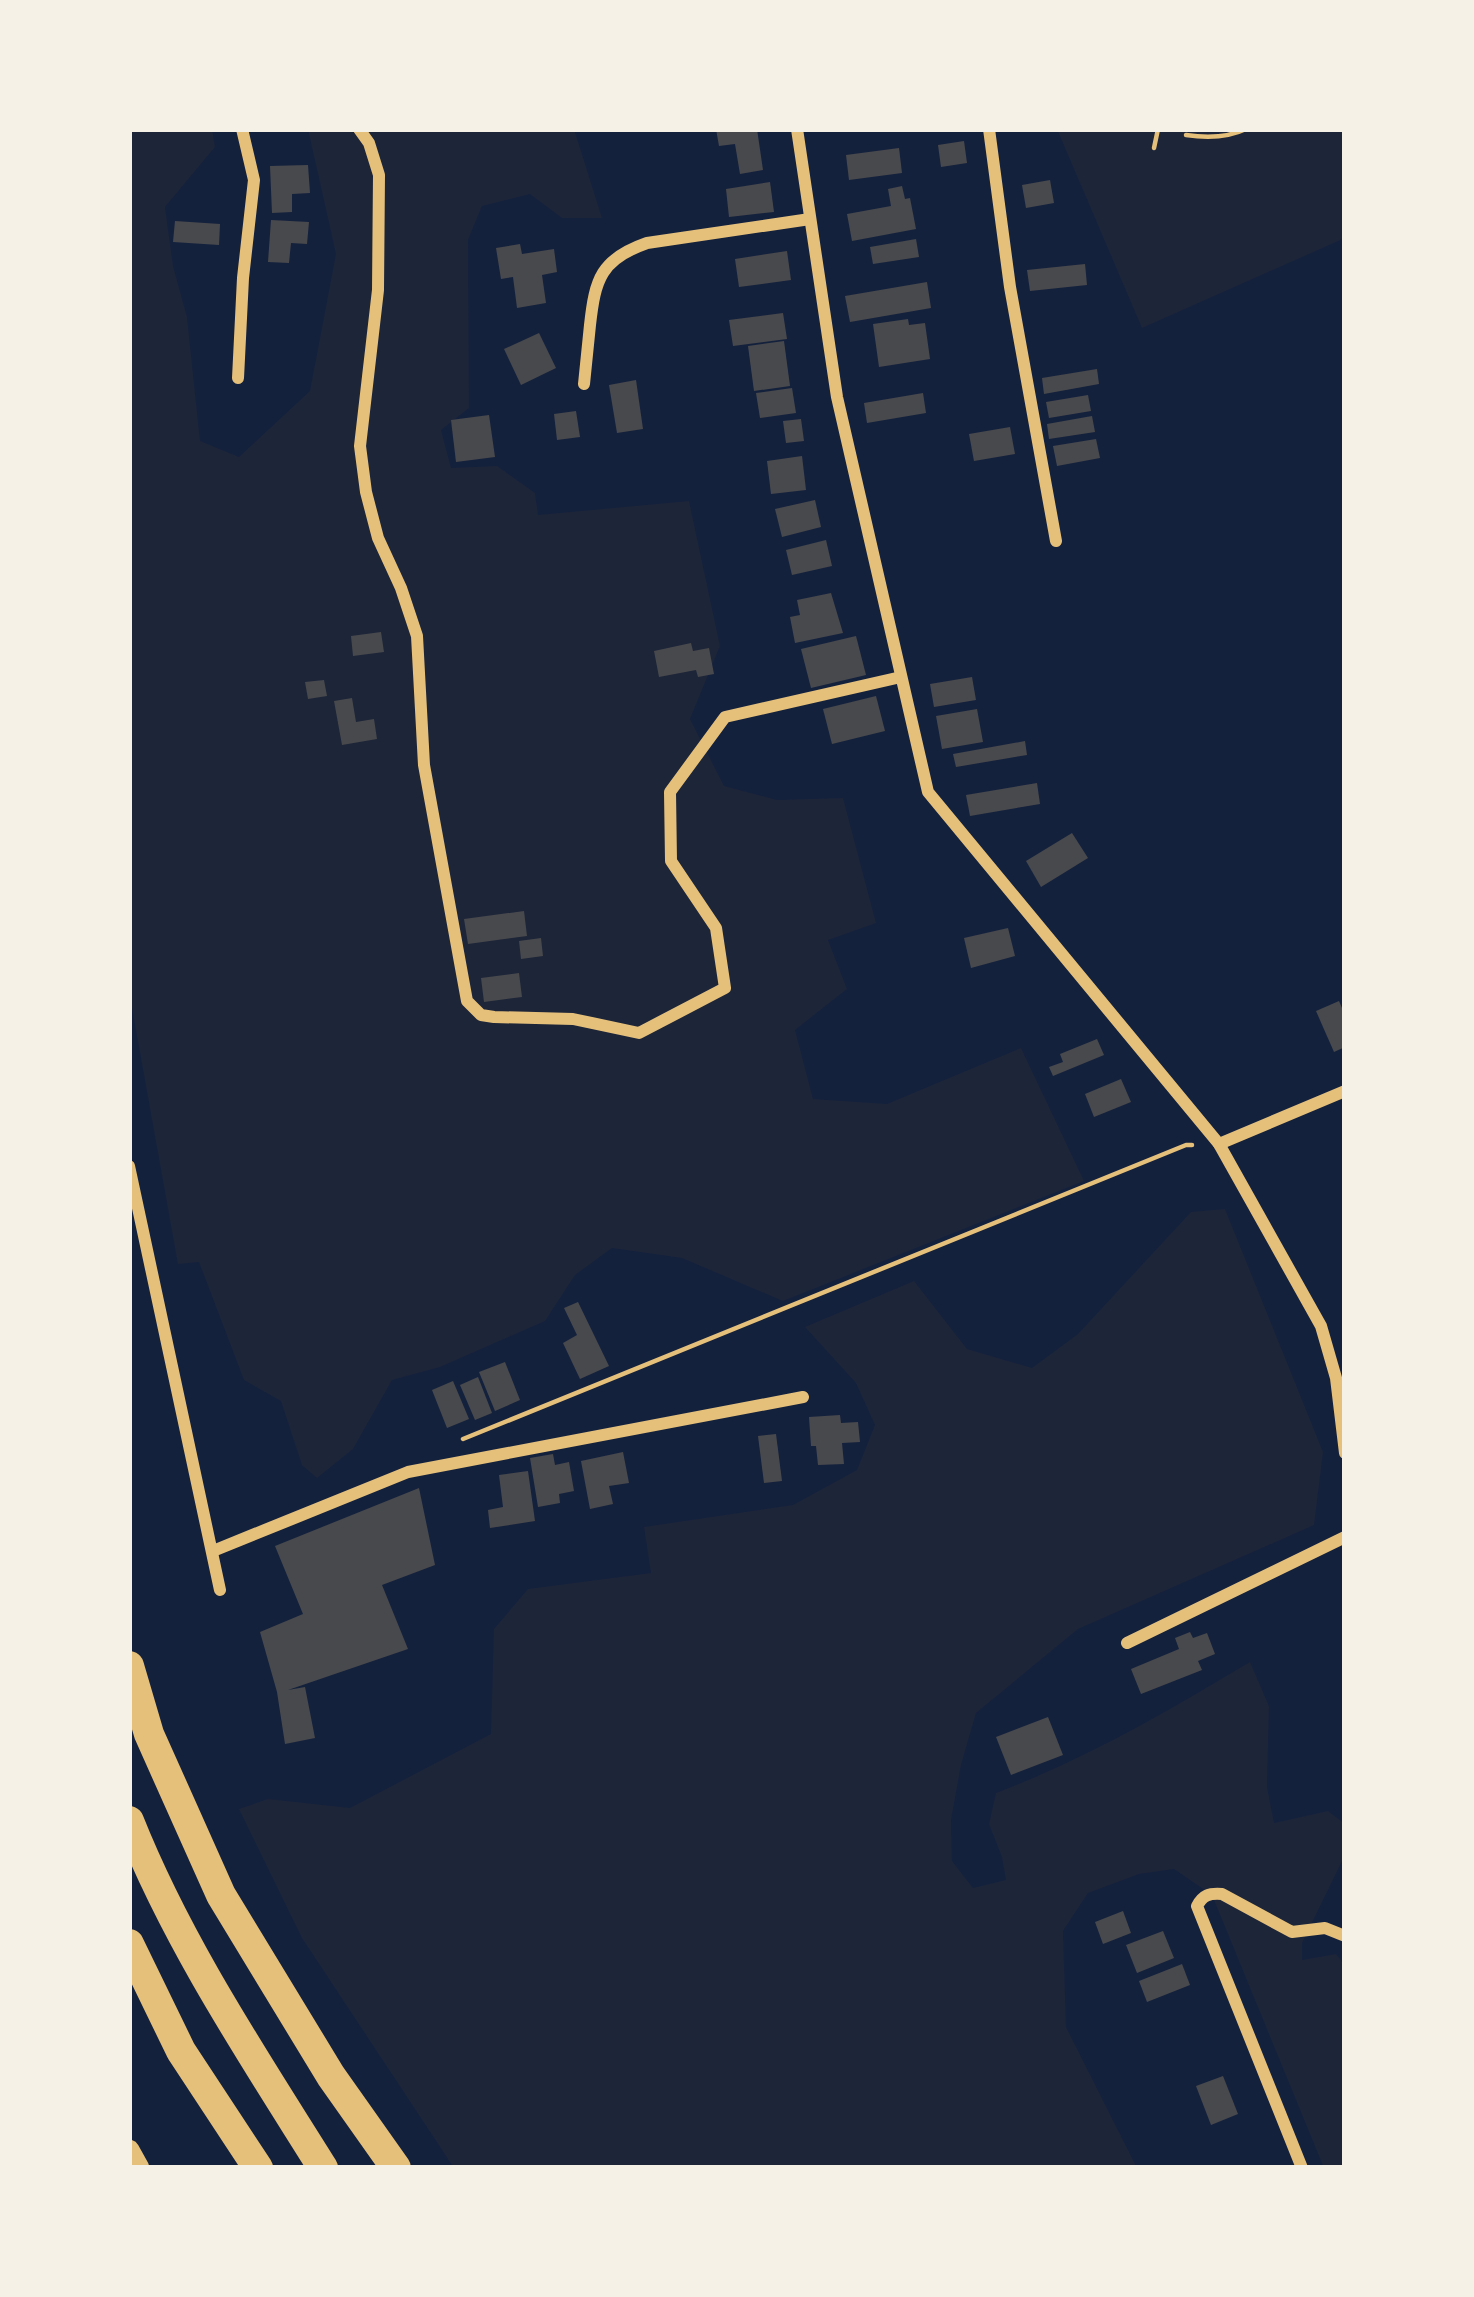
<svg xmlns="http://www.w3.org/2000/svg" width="1474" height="2297" font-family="Karla,sans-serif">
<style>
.green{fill:#1d2539}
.building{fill:#48494c}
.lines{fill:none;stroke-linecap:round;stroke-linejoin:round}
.path{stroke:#e5c07b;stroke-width:4.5}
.minor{stroke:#e5c07b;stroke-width:12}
.secondary{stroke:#e5c07b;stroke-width:21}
.motorway{stroke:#e5c07b;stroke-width:30}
</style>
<rect width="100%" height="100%" fill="#14213d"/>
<g class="green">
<polygon points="129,129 212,129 215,147 165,207 173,266 187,317 200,441 239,457 310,391 336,254 308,129 574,129 602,218 562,218 530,194 482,206 468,240 469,408 441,430 451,468 497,466 535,493 538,515 689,501 720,646 690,719 724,786 777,800 843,798 876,923 828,940 847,989 795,1030 813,1099 887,1104 1021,1048 1084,1181 783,1301 682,1258 612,1248 575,1275 545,1321 440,1367 392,1380 353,1449 317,1478 302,1465 281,1401 244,1380 199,1262 178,1264 129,991"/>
<polygon points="1057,129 1345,129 1345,238 1142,328"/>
<path d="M1225,1209L1323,1452L1314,1525L1078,1629L976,1713L961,1765L951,1820L952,1861L973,1888L1006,1880L1002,1857L989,1824L996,1793C1086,1759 1168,1711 1250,1662L1269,1706L1267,1787L1274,1823L1328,1811L1345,1824V1855L1302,1943V1960L1336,1954L1345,1965V2168H1324L1212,1895L1174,1869L1139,1874L1088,1893L1063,1931L1066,2027L1137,2168H454L302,1938L239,1809L268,1799L350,1808L491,1734L494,1629L528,1589L651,1573L644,1527L793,1505L857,1470L875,1425L856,1383L805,1327L914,1281L967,1349L1032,1368L1078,1334L1191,1212Z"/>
</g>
<g class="building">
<polygon points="716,129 757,129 763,170 740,174 735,144 719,146"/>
<polygon points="964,141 967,163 941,167 938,145"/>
<polygon points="899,148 902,173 849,180 846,155"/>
<polygon points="308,165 310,193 292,194 292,212 272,213 270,166"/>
<polygon points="1050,180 1054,203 1026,208 1022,185"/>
<polygon points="770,182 774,212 729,217 726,189"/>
<polygon points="902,186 905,199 910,198 916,229 852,241 847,214 891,206 888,189"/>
<polygon points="271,220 309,222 307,244 291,243 289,263 268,262"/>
<polygon points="175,221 220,224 219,245 173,242"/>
<polygon points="916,239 919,257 873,264 870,247"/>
<polygon points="520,244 522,254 554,249 557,272 542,275 546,303 517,308 513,277 501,279 496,248"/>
<polygon points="787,251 791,280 739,287 735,259"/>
<polygon points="1085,264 1087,285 1030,291 1027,270"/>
<polygon points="927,282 931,308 850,322 845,296"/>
<polygon points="783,313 787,339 733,346 729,320"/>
<polygon points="908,319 909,325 925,323 930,359 879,367 873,324"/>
<polygon points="539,333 556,368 521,385 504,349"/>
<polygon points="784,341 790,386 754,391 748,346"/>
<polygon points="1097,369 1099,384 1044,394 1042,378"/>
<polygon points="636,380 643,429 617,433 609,385"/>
<polygon points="792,388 796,413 760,418 756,393"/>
<polygon points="923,393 926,413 867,423 864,403"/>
<polygon points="1088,395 1091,411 1049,418 1046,402"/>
<polygon points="576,411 580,437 557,440 554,414"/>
<polygon points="489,415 495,457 456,462 451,420"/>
<polygon points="1092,416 1095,432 1049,439 1047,424"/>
<polygon points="801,419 804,441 786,443 783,421"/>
<polygon points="1010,427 1015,454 974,461 969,434"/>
<polygon points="1096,439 1100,458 1057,466 1053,446"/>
<polygon points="802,456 806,490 771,494 767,461"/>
<polygon points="815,500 821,527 782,537 775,509"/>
<polygon points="826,540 832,566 792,575 786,550"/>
<polygon points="831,593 843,633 795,643 790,617 800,615 797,600"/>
<polygon points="381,632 384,652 353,656 351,636"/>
<polygon points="856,636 866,675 811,688 801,649"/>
<polygon points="691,643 693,651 709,648 714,674 698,677 696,670 659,677 654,651"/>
<polygon points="972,677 976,700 934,707 930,684"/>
<polygon points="324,680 327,696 308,699 305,682"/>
<polygon points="876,696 885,731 832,744 823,709"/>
<polygon points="352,698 356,722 374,719 377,739 342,745 334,701"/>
<polygon points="977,709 983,742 942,749 936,716"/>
<polygon points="1025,741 1027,755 956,767 953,754"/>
<polygon points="1037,783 1040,804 970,816 966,795"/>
<polygon points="1072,833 1088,858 1041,887 1026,861"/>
<polygon points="524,911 527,936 468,944 464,919"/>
<polygon points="1008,928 1015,956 971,968 964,938"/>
<polygon points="541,938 543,956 521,959 519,941"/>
<polygon points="519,973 522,997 484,1002 481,978"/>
<polygon points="1339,1001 1345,1015 1345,1047 1334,1052 1316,1011"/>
<polygon points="1097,1039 1104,1055 1053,1076 1049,1067 1063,1062 1060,1054"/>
<polygon points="1121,1079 1131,1102 1094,1117 1085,1094"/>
<polygon points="578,1302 609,1366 580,1379 563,1343 577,1335 564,1308"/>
<polygon points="505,1362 520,1400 495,1411 479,1372"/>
<polygon points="478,1377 492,1413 475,1420 460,1385"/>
<polygon points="453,1381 469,1419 447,1428 432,1390"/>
<polygon points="840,1415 841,1423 858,1422 860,1442 842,1443 844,1464 818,1465 816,1446 811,1446 809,1417"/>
<polygon points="776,1434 782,1481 764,1483 758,1436"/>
<polygon points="623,1452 629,1483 609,1486 613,1504 590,1509 581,1461"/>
<polygon points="553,1454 555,1465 569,1462 574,1491 559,1494 560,1503 538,1507 530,1458"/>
<polygon points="528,1471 535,1521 490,1528 488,1510 503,1507 499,1475"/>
<polygon points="419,1488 435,1565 382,1585 408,1649 288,1690 305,1687 315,1738 285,1744 277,1692 260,1632 303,1614 275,1546"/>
<polygon points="1190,1632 1193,1638 1207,1633 1215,1654 1198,1661 1202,1670 1141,1694 1131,1669 1179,1649 1175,1638"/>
<polygon points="1048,1717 1063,1755 1011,1775 996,1737"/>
<polygon points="1123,1911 1131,1933 1103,1944 1095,1922"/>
<polygon points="1163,1931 1174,1958 1137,1973 1126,1945"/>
<polygon points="1182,1964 1190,1985 1147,2002 1139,1981"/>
<polygon points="1223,2076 1238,2114 1211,2125 1196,2086"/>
</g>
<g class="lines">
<g class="path">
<path d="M1186,135C1206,138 1227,138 1246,129"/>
<polyline points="1154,148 1158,129"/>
<polyline points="463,1439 1186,1145 1192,1145"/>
</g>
<g class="minor">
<polyline points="359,129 369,143 379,175 378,290 360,446 366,492 378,538 401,588 417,636 424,765 467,1001 481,1015 494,1017 573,1019 639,1033 725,988 716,928 671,861 670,792 725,717 901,677"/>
<polyline points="797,129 837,397 928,792 1219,1144 1321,1326 1336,1378 1345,1453"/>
<polyline points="989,129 1010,287 1056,541"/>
<polyline points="238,378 243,278 254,180 242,129"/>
<path d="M584,384C586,364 588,344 590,325C595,279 601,259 647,243L810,219"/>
<polyline points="1219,1144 1345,1091"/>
<polyline points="129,1166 220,1590"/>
<polyline points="213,1551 408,1472 803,1397"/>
<polyline points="1127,1643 1345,1537"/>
<path d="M1302,2168L1197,1906C1203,1895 1209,1893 1222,1894L1292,1932L1325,1928L1345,1936"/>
</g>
<polyline class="secondary" points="129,2150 139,2168"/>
<g class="motorway">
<polyline points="129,1666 149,1734 221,1895 331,2076 396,2168"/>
<path d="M129,1821C178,1944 253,2056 323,2168"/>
<polyline points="129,1944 181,2051 258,2168"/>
</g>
</g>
<rect width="1474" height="2297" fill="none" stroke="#f6f1e7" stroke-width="264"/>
</svg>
